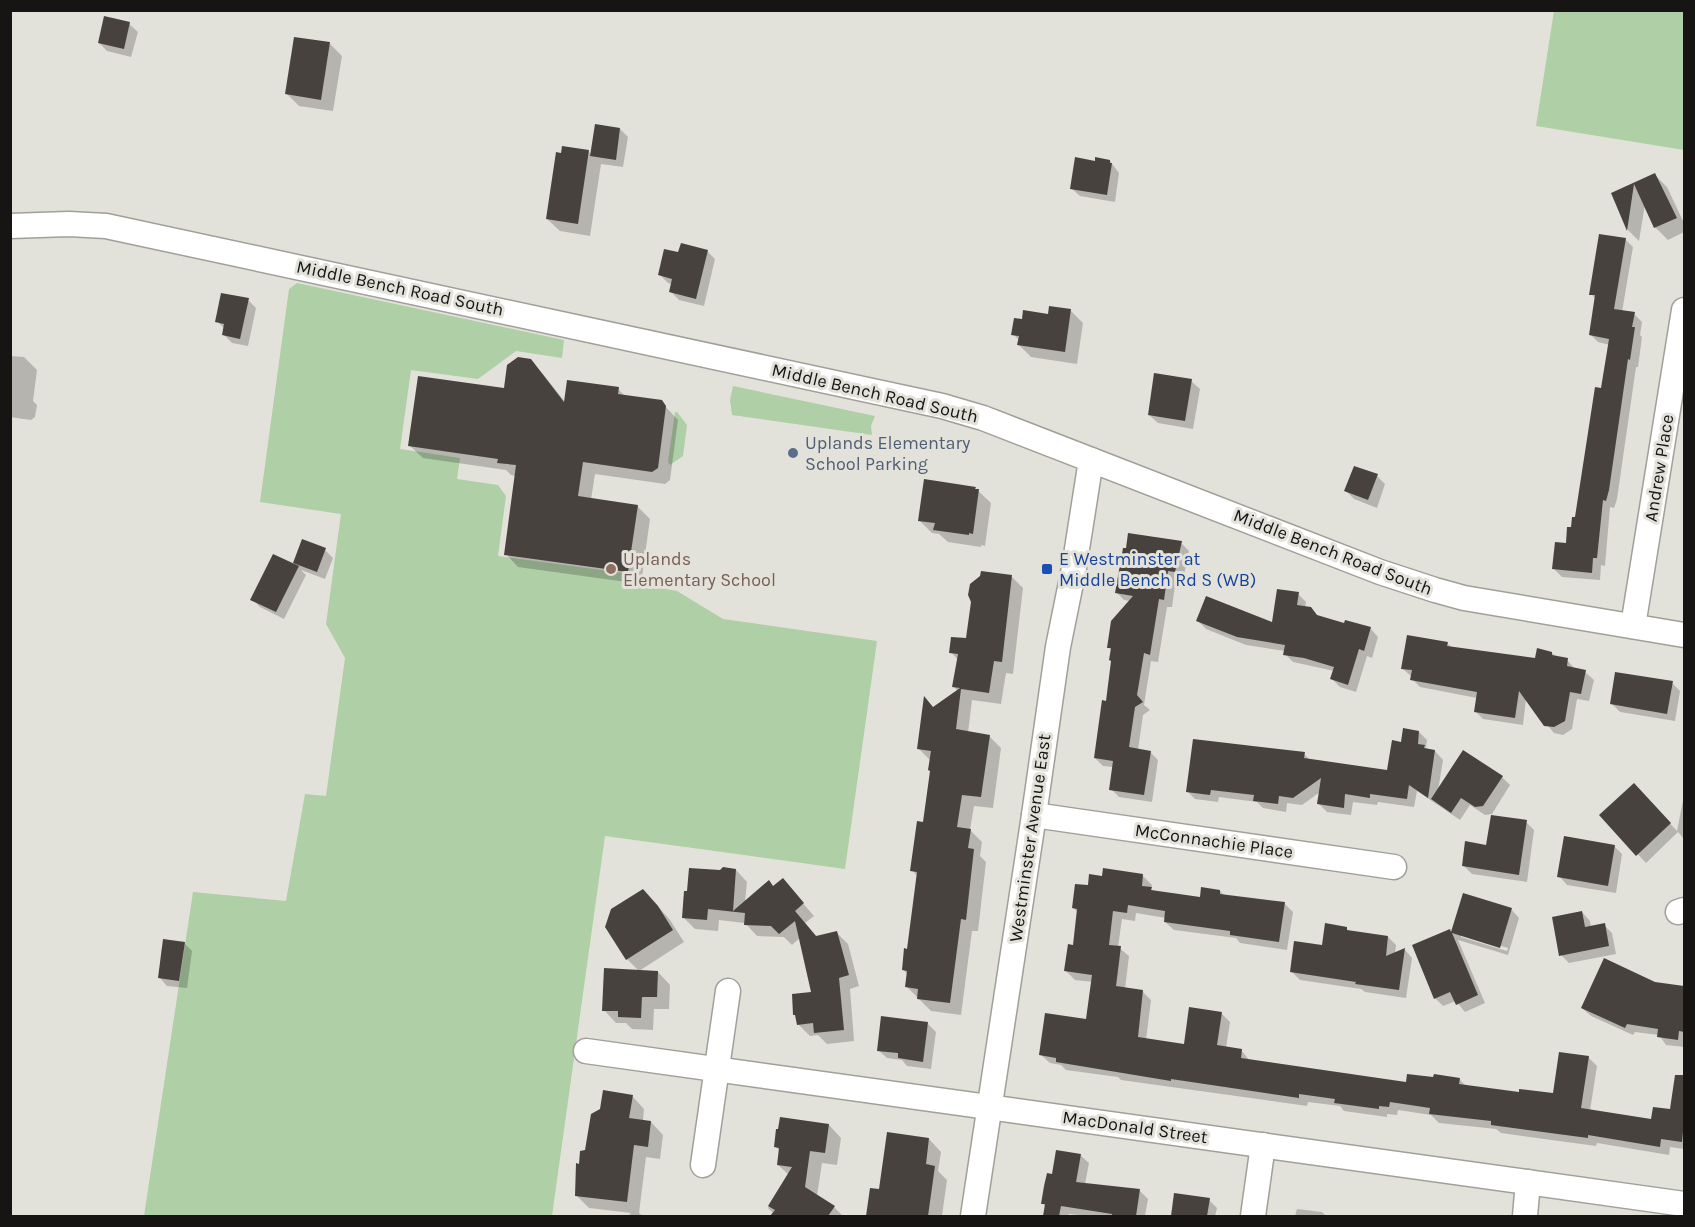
<svg xmlns="http://www.w3.org/2000/svg" width="1695" height="1227" font-family="Karla,sans-serif">
<style>
.green{fill:#afcfa6}
.shadow{fill:#0003;fill-rule:evenodd}
.building{fill:#47423e}
.lines{fill:none;stroke-linecap:round;stroke-linejoin:round}
.minor-casing{stroke:#a19f99;stroke-width:27}
.minor{stroke:#fff;stroke-width:24}
.service-dot{fill:#5c6f8a;stroke:#e3e2da;stroke-width:2}
.education-dot{fill:#8d6e63;stroke:#e3e2da;stroke-width:2}
.transit-dot{fill:#1a4fb4;stroke:#e3e2da;stroke-width:2}
.labels{text-anchor:middle;stroke-width:6;stroke-linejoin:round;paint-order:stroke}
.street-label{font-size:18px;fill:#161513;stroke:#e3e2da}
.service-label{font-size:18px;fill:#4e5e75;stroke:#e3e2da;text-anchor:start}
.education-label{font-size:18px;fill:#785e54;stroke:#e3e2da;text-anchor:start}
.transit-label{font-size:18px;fill:#164399;stroke:#e3e2da;text-anchor:start}
</style>
<rect width="100%" height="100%" fill="#e3e2da"/>
<g class="green">
<polygon points="1554,11 1684,11 1684,150 1536,126"/>
<polygon points="297,283 564,340 562,358 516,351 478,379 411,370 400,449 460,458 457,479 498,485 506,496 498,556 631,574 643,585 677,591 723,619 877,641 845,869 605,836 552,1216 144,1216 193,892 286,901 305,794 326,796 345,658 326,624 341,514 260,502 289,289"/>
<polygon points="733,386 875,416 871,426 872,435 732,415 730,400"/>
<polygon points="675,412 677,412 687,425 683,456 670,465 668,462"/>
</g>
<g class="shadow">
<polygon points="129,24 138,32 131,57 107,51 99,43"/>
<polygon points="330,44 342,56 333,111 299,106 286,93"/>
<polygon points="620,129 628,137 623,167 601,164 590,236 560,231 547,219 562,154 589,152 592,155"/>
<polygon points="1110,161 1119,173 1115,202 1080,196 1071,188 1096,162"/>
<polygon points="1655,175 1667,187 1684,223 1684,232 1668,240 1655,227 1645,204 1639,241 1628,230 1612,194"/>
<polygon points="1625,239 1633,247 1622,312 1634,314 1642,322 1640,335 1642,337 1638,367 1636,367 1617,499 1614,508 1610,507 1605,566 1601,565 1600,580 1562,577 1554,569 1567,544 1576,519 1603,390 1610,345 1598,342 1590,334 1596,299 1591,294"/>
<polygon points="707,251 715,259 704,306 679,300 671,292 672,284 668,283 660,275 679,254"/>
<polygon points="248,300 256,308 248,346 232,343 224,335 225,329 217,321"/>
<polygon points="1051,308 1071,311 1083,323 1077,364 1031,357 1019,345 1020,341 1013,334 1049,316"/>
<polygon points="10,356 24,357 37,370 33,401 37,405 35,417 31,420 10,417"/>
<polygon points="530,361 543,374 565,402 618,389 626,397 661,402 678,420 670,480 665,484 595,474 591,500 637,506 650,519 641,584 518,567 506,554 516,476 511,475 506,470 423,458 410,446 505,389"/>
<polygon points="1191,381 1200,389 1193,429 1158,423 1149,415"/>
<polygon points="1377,476 1385,484 1377,508 1354,499 1346,491"/>
<polygon points="975,488 991,503 985,546 981,545 981,547 948,542 939,534 932,533 919,520"/>
<polygon points="303,541 325,550 333,558 325,579 301,570 306,575 284,619 260,607 252,599 294,565"/>
<polygon points="1181,543 1189,551 1183,580 1176,579 1172,607 1167,607 1158,662 1151,661 1144,705 1150,710 1143,715 1138,750 1150,752 1158,760 1152,802 1119,797 1111,789 1114,767 1103,766 1095,758 1107,703 1113,662 1112,651 1108,647 1130,601 1124,600 1116,592"/>
<polygon points="1011,576 1023,588 1013,674 1006,673 1001,704 972,700 968,733 989,736 1001,748 993,808 974,806 970,830 982,842 980,856 986,862 978,931 972,931 961,1015 931,1011 907,987 908,975 903,969 908,950 918,877 912,870 924,824 932,772 931,761 918,748 934,708 958,691 954,687 958,660 951,652 967,639"/>
<polygon points="1298,594 1306,602 1305,608 1311,609 1319,618 1345,625 1370,628 1378,637 1372,658 1367,656 1356,692 1340,687 1332,679 1334,671 1293,662 1285,654 1285,651 1246,645 1206,629 1198,621 1273,625"/>
<polygon points="1447,643 1452,648 1536,659 1552,653 1556,657 1567,660 1575,669 1585,672 1594,680 1589,701 1577,699 1572,729 1563,735 1554,733 1526,699 1523,725 1483,719 1475,711 1477,698 1420,687 1412,679 1412,677 1402,668"/>
<polygon points="1672,683 1680,691 1675,721 1620,712 1612,704"/>
<polygon points="1419,732 1427,740 1426,748 1435,751 1443,760 1438,791 1464,752 1502,777 1510,785 1492,814 1485,815 1470,805 1460,820 1417,791 1414,807 1378,802 1377,805 1353,802 1351,815 1327,812 1319,804 1320,792 1302,805 1287,803 1286,812 1263,808 1257,802 1219,797 1218,802 1195,799 1187,791 1304,754 1311,761 1389,771 1402,743"/>
<polygon points="1642,793 1677,831 1684,795 1684,839 1678,832 1646,863 1601,815"/>
<polygon points="1526,822 1534,830 1527,882 1472,874 1464,866 1488,846"/>
<polygon points="1614,846 1622,854 1616,893 1567,885 1559,876"/>
<polygon points="736,870 747,882 745,902 773,887 783,880 814,916 805,923 817,937 836,932 848,944 859,986 850,989 854,1041 827,1044 818,1035 810,1036 798,1024 813,993 801,937 792,945 784,937 757,936 745,923 719,920 718,931 695,929 683,917"/>
<polygon points="1143,876 1152,885 1151,889 1154,892 1201,899 1220,891 1225,896 1284,903 1293,912 1287,950 1240,943 1236,938 1174,930 1165,922 1166,918 1136,913 1135,921 1122,919 1118,947 1129,956 1125,989 1142,991 1151,1000 1146,1040 1185,1045 1222,1014 1230,1022 1226,1048 1241,1050 1250,1061 1407,1083 1459,1079 1466,1086 1520,1094 1554,1095 1588,1057 1597,1066 1590,1111 1652,1121 1671,1111 1672,1105 1684,1107 1684,1149 1670,1147 1669,1155 1597,1143 1596,1146 1501,1133 1496,1129 1439,1123 1431,1115 1398,1110 1397,1115 1387,1114 1387,1117 1344,1111 1340,1106 1308,1102 1307,1106 1121,1080 1118,1077 1066,1070 1061,1065 1050,1063 1041,1055 1087,1020 1093,982 1075,980 1066,971 1074,946 1078,912 1073,908 1089,887"/>
<path d="M1464,895L1511,909L1519,918L1508,955L1458,940L1485,1003L1465,1012L1456,1001L1443,1006L1435,998L1450,931L1453,934ZM1461,934L1508,948L1507,951L1461,937Z"/>
<polygon points="656,904 670,920 684,942 639,971 658,972 670,985 669,1009 654,1009 653,1030 632,1029 626,1023 616,1023 604,1010 639,971 627,959"/>
<polygon points="1582,912 1590,921 1591,928 1604,925 1612,933 1616,954 1569,963 1561,955"/>
<polygon points="1346,928 1350,932 1388,937 1396,945 1395,954 1405,950 1412,958 1406,998 1365,992 1361,989 1300,980 1292,972"/>
<polygon points="184,943 192,951 187,988 167,986 159,977"/>
<polygon points="1654,983 1684,988 1684,1047 1666,1045 1659,1035 1635,1032 1633,1035 1591,1016 1582,1008"/>
<polygon points="928,1024 936,1032 931,1069 907,1066 902,1060 887,1058 878,1050"/>
<polygon points="632,1096 644,1109 643,1121 651,1122 663,1135 660,1159 646,1157 639,1213 643,1216 628,1216 631,1213 589,1208 576,1195 580,1165 587,1152"/>
<polygon points="829,1125 841,1138 837,1165 822,1163 817,1196 834,1207 843,1216 776,1216 768,1208 789,1175 778,1165 780,1151 775,1146 779,1131"/>
<polygon points="929,1139 941,1152 938,1171 947,1180 942,1216 870,1216 881,1191"/>
<polygon points="1080,1155 1089,1163 1085,1184 1140,1191 1148,1199 1145,1216 1089,1216 1069,1214 1068,1216 1045,1216 1046,1207 1042,1203 1053,1175"/>
<polygon points="1175,1195 1209,1200 1217,1208 1215,1216 1172,1216"/>
<polygon points="1297,1209 1322,1212 1326,1216 1295,1216"/>
</g>
<g class="building">
<polygon points="104,16 130,22 124,49 98,43"/>
<polygon points="294,37 330,42 321,100 285,94"/>
<polygon points="595,124 620,128 616,160 590,156"/>
<polygon points="562,146 589,150 578,224 546,219 556,152 561,153"/>
<polygon points="1075,157 1095,161 1095,157 1110,160 1110,163 1112,163 1107,195 1070,189"/>
<polygon points="1655,173 1677,218 1654,228 1634,184 1627,231 1611,193"/>
<polygon points="1599,234 1626,238 1614,309 1635,312 1632,327 1635,327 1630,360 1628,359 1609,490 1606,501 1603,500 1597,558 1593,558 1592,573 1552,569 1555,542 1566,543 1567,527 1571,527 1572,517 1575,517 1595,387 1601,388 1609,339 1589,335 1595,295 1589,295"/>
<polygon points="681,243 708,250 696,299 669,292 672,279 658,275 664,249 678,252"/>
<polygon points="221,293 249,298 240,339 222,335 224,324 215,322"/>
<polygon points="1049,306 1071,309 1065,352 1017,345 1019,336 1011,335 1014,318 1022,319 1023,310 1048,314"/>
<polygon points="518,357 531,359 564,402 567,380 619,387 618,394 662,400 666,406 658,468 652,472 583,462 578,496 638,505 628,572 504,555 516,465 497,463 498,459 408,446 418,376 504,388 507,365"/>
<polygon points="1154,373 1192,379 1185,421 1148,415"/>
<polygon points="1354,466 1378,474 1368,500 1344,491"/>
<polygon points="924,479 976,487 975,489 979,489 973,534 969,533 969,535 933,530 935,523 918,521"/>
<polygon points="1128,533 1182,541 1175,572 1168,571 1164,600 1159,599 1150,655 1144,653 1137,695 1143,702 1135,707 1129,747 1151,751 1144,795 1109,790 1113,761 1094,758 1102,700 1106,701 1111,661 1109,660 1111,648 1107,648 1111,621 1133,596 1115,593 1123,548 1126,548"/>
<polygon points="302,539 326,548 317,572 293,563"/>
<polygon points="273,554 299,566 276,612 250,600"/>
<polygon points="981,571 1012,575 1002,662 994,661 989,693 961,689 956,729 990,735 981,797 962,795 957,827 971,829 968,848 974,849 966,920 961,919 950,1003 917,999 918,989 905,987 907,971 902,970 904,948 907,949 917,872 910,871 917,821 923,822 930,771 928,770 931,751 917,749 924,696 933,707 960,688 952,687 958,654 949,653 951,637 966,638 971,602 968,595 970,584 980,576"/>
<polygon points="1277,589 1299,592 1297,605 1311,607 1317,615 1344,623 1345,620 1371,627 1364,651 1359,649 1348,685 1330,679 1334,667 1304,658 1283,655 1285,645 1237,637 1196,621 1206,596 1272,622"/>
<polygon points="1407,635 1448,642 1447,646 1535,658 1537,648 1552,652 1552,655 1568,658 1567,666 1586,670 1581,694 1570,692 1565,721 1554,727 1544,726 1519,691 1515,718 1474,712 1477,692 1410,680 1412,670 1401,669"/>
<polygon points="1615,672 1673,681 1667,714 1610,704"/>
<polygon points="1403,728 1419,731 1418,744 1425,745 1424,748 1435,750 1428,798 1409,785 1407,799 1370,794 1370,798 1345,794 1344,808 1317,804 1321,778 1293,798 1279,796 1278,804 1253,801 1254,795 1211,790 1210,795 1186,792 1193,739 1305,752 1304,758 1387,770 1392,740 1401,742"/>
<polygon points="1463,750 1503,776 1483,806 1475,807 1461,798 1451,813 1431,799"/>
<polygon points="1634,783 1671,823 1636,856 1599,815"/>
<polygon points="1491,815 1527,820 1519,875 1462,866 1465,841 1486,845"/>
<polygon points="1564,836 1615,845 1608,886 1557,877"/>
<polygon points="723,867 736,869 733,911 769,880 773,886 783,878 804,903 795,911 816,936 837,931 849,975 839,978 844,1030 814,1033 813,1023 797,1025 795,1015 793,1015 792,994 811,992 795,921 779,934 771,926 744,925 745,913 708,909 707,920 682,918 684,891 687,891 689,868 720,870"/>
<polygon points="1103,868 1143,874 1142,886 1152,887 1151,890 1200,897 1201,887 1220,890 1220,894 1285,902 1279,942 1230,935 1230,931 1164,922 1165,911 1128,905 1127,913 1113,911 1109,945 1121,946 1116,986 1143,990 1138,1037 1184,1044 1189,1007 1222,1012 1217,1045 1242,1049 1241,1058 1406,1082 1407,1074 1433,1077 1434,1074 1460,1078 1459,1084 1519,1092 1519,1089 1553,1093 1559,1052 1589,1056 1581,1108 1651,1119 1653,1107 1670,1109 1675,1075 1684,1075 1684,1121 1682,1142 1661,1139 1660,1147 1588,1135 1588,1138 1491,1125 1491,1121 1429,1114 1430,1108 1390,1102 1389,1107 1379,1106 1379,1109 1334,1103 1335,1099 1299,1094 1299,1098 1171,1079 1171,1081 1056,1062 1056,1058 1039,1055 1045,1013 1086,1019 1092,975 1064,971 1068,944 1073,945 1077,909 1072,908 1075,884 1088,885 1089,874 1102,876"/>
<polygon points="643,889 658,906 673,930 626,960 605,927 611,909"/>
<polygon points="1463,893 1512,908 1500,948 1452,933 1478,995 1456,1005 1450,992 1434,999 1412,945 1450,929 1451,932"/>
<polygon points="1582,911 1585,927 1605,923 1609,946 1559,956 1552,917"/>
<polygon points="1325,923 1347,927 1347,930 1388,936 1386,956 1405,948 1399,990 1355,984 1356,982 1290,972 1294,941 1322,945"/>
<polygon points="163,939 185,942 179,981 158,978"/>
<polygon points="1604,958 1655,982 1684,986 1684,1032 1679,1031 1678,1040 1657,1037 1658,1029 1627,1024 1625,1028 1581,1008"/>
<polygon points="604,968 658,971 657,997 642,997 641,1018 618,1017 618,1011 602,1011"/>
<polygon points="881,1016 928,1022 923,1062 898,1058 898,1053 877,1051"/>
<polygon points="603,1090 633,1095 629,1118 651,1121 648,1147 634,1145 627,1202 575,1196 576,1163 579,1164 580,1151 585,1150 591,1114 600,1109"/>
<polygon points="780,1117 829,1124 825,1153 810,1151 805,1187 835,1206 828,1216 770,1216 775,1210 768,1206 792,1167 777,1165 779,1148 774,1147 776,1129 778,1129"/>
<polygon points="887,1132 929,1138 926,1164 935,1166 928,1216 866,1216 870,1188 879,1189"/>
<polygon points="1056,1150 1081,1154 1076,1182 1140,1189 1136,1216 1112,1216 1112,1214 1061,1206 1059,1216 1043,1216 1045,1204 1041,1204 1044,1186 1047,1173 1052,1174"/>
<polygon points="1174,1193 1210,1198 1207,1216 1171,1216"/>
</g>
<g class="lines">
<defs>
<g id="minor">
<polyline points="10,226 69,224 106,226 942,406 983,418 1380,572 1435,590 1464,598 1684,635"/>
<polyline points="1633,626 1684,310"/>
<polyline points="1034,815 1394,867"/>
<polyline points="1678,912 1684,910"/>
<polyline points="586,1051 1684,1204"/>
<polyline points="703,1165 728,991"/>
<polyline points="973,1216 1034,815 1058,647 1074,568 1091,460"/>
<polyline points="1253,1216 1263,1145"/>
<polyline points="1525,1216 1528,1182"/>
</g>
</defs>
<use href="#minor" class="minor-casing"/>
<use href="#minor" class="minor"/>
</g>
<circle class="service-dot" cx="793" cy="453" r="6"/>
<circle class="education-dot" cx="611" cy="569" r="6"/>
<rect class="transit-dot" x="1041" y="563" width="12" height="12" rx="3"/>
<g class="labels">
<g class="street-label">
<text transform="translate(400 288) rotate(12)" y="6">Middle Bench Road South</text>
<text transform="translate(875 393) rotate(13)" y="6">Middle Bench Road South</text>
<text transform="translate(1659 468) rotate(-81)" y="6">Andrew Place</text>
<text transform="translate(1333 552) rotate(21)" y="6">Middle Bench Road South</text>
<text transform="translate(1030 838) rotate(-82)" y="6">Westminster Avenue East</text>
<text transform="translate(1214 841) rotate(8)" y="6">McConnachie Place</text>
<text transform="translate(1135 1127) rotate(8)" y="6">MacDonald Street</text>
</g>
<g class="service-label">
<text x="805" y="449">Uplands Elementary<tspan x="805" dy="21">School Parking</tspan></text>
</g>
<g class="education-label">
<text x="623" y="565">Uplands<tspan x="623" dy="21">Elementary School</tspan></text>
</g>
<g class="transit-label">
<text x="1059" y="565">E Westminster at<tspan x="1059" dy="21">Middle Bench Rd S (WB)</tspan></text>
</g>
</g>
<rect width="1695" height="1227" fill="none" stroke="#161513" stroke-width="24"/>
</svg>
